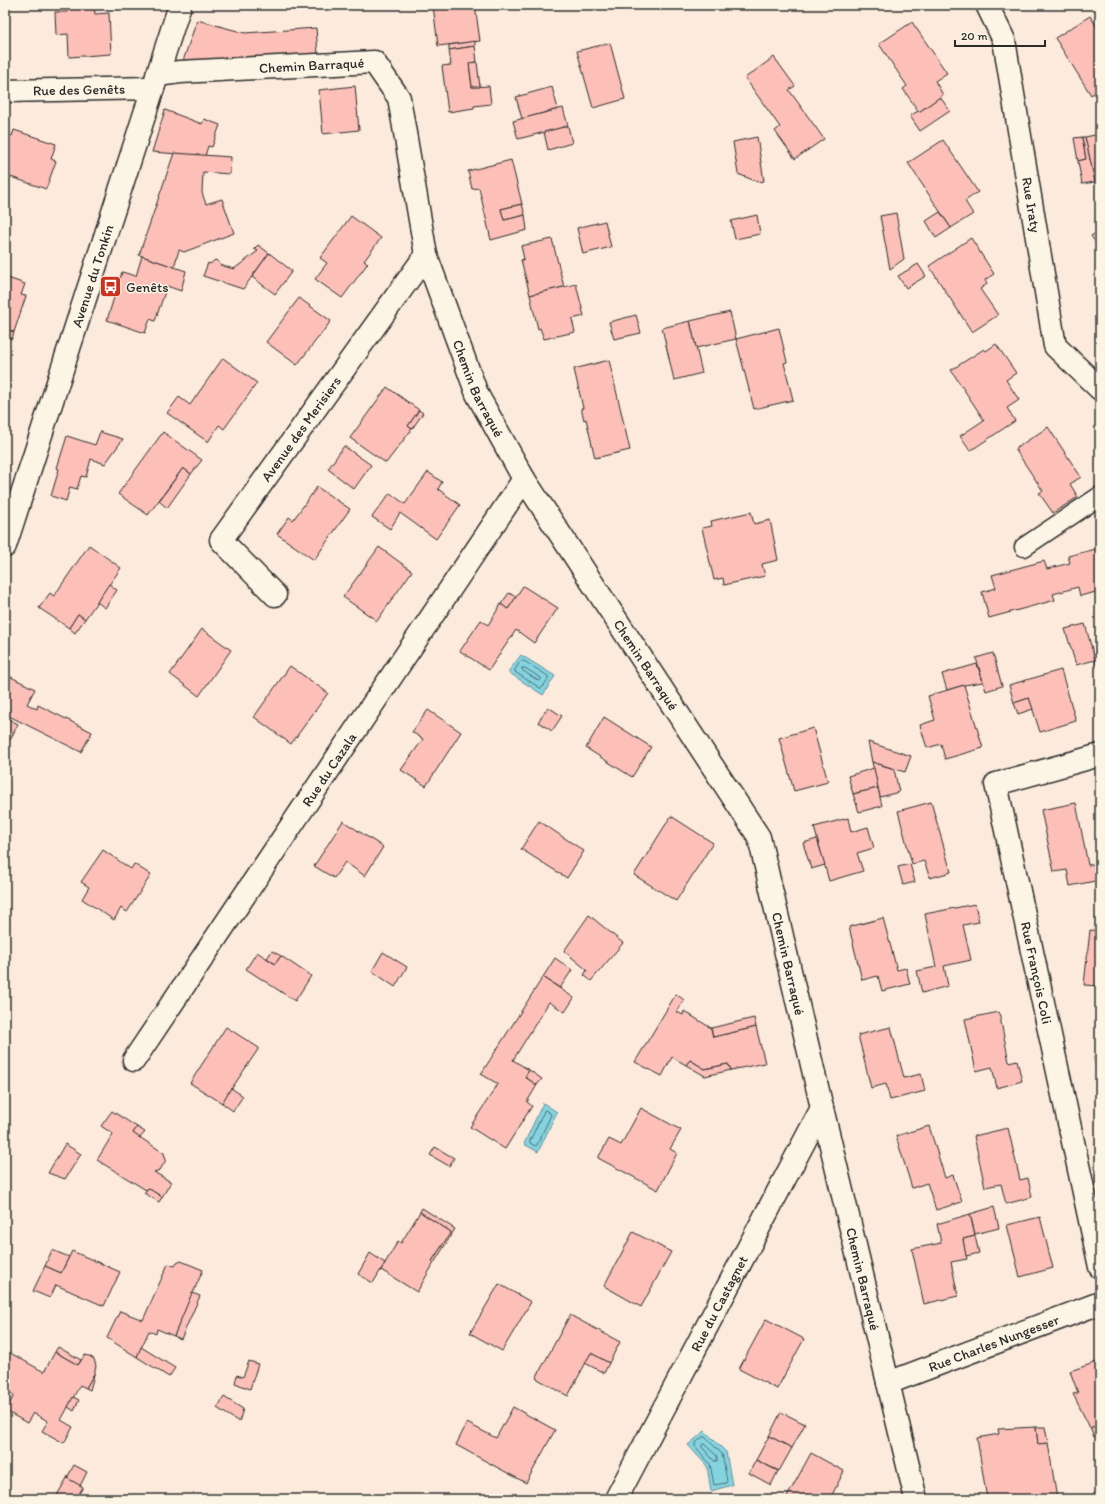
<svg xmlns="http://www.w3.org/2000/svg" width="1105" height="1504" font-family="Itim,sans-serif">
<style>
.water{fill:#84d4e0;stroke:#609098}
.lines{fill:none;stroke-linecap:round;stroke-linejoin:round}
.shore{stroke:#4f6f73;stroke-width:1}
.building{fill:#fcc0b9;stroke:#2b2b2b}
.service-casing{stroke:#2b2b2b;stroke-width:21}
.minor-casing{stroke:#2b2b2b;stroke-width:25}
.service{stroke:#fcf5e5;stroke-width:18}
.minor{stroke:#fcf5e5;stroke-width:22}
.labels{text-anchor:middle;stroke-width:3;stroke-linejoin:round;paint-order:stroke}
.street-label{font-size:14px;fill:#2b2b2b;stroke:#fcf5e5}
.poi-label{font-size:14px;fill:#2b2b2b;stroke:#fcf5e5;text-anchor:start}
</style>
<rect width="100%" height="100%" fill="#fceadc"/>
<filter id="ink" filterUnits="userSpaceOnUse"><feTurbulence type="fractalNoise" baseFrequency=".025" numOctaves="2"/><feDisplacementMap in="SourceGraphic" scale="8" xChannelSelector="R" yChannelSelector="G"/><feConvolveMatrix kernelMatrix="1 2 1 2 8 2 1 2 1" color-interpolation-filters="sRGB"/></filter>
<g filter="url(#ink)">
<g class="water">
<polygon points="521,655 555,676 543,695 508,672"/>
<polygon points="543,1103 557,1112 538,1152 524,1144"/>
<polygon points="705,1431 726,1452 732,1485 711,1491 707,1466 688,1445"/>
</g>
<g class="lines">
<g class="shore">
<polygon points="521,661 524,661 548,676 548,679 542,688 540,688 515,672 515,670"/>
<polygon points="522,668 525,668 541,678 541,680 539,681 523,671"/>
<polygon points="545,1110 550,1113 551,1115 537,1145 535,1146 530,1143 530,1141"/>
<polygon points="703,1437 705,1437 722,1454 727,1481 726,1483 714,1485 710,1464 695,1446 695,1444"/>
<polygon points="704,1444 717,1456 717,1461 714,1461 702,1447 702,1445"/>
</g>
</g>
<g class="building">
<polygon points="94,5 95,14 109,13 111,54 69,57 68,34 56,35 55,12 67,12 67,6"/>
<polygon points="433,5 475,5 480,41 438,46"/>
<polygon points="1090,16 1100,32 1100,89 1091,95 1055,38"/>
<polygon points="197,20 245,33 316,28 318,54 183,61"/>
<polygon points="912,22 947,73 935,81 943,95 919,112 903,89 907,86 879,44"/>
<polygon points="475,41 475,46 449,50 449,45"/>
<polygon points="610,43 625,99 593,108 577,51"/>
<polygon points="475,46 477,62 469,63 472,87 489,86 491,104 474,106 474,108 448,112 442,66 451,65 449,50"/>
<polygon points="774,57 795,86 789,90 824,139 795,159 775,131 780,127 745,78"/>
<polygon points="477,62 480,87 472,87 469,63"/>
<polygon points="355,86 359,130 323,134 319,90"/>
<polygon points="552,87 558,109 522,119 516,97"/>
<polygon points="940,97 950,111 920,131 910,116 918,111 919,112"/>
<polygon points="563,108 568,126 518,139 513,121"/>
<polygon points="165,110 202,124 204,119 220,125 212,147 208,146 205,156 152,152"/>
<polygon points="568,126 572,143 548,150 544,132"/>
<polygon points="14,130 56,144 51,159 56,161 46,189 5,175 5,133 12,136"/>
<polygon points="1100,134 1100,181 1095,182 1085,137"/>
<polygon points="757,137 764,181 758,182 738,174 733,142"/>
<polygon points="1082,137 1086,159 1078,161 1074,138"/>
<polygon points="1082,137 1085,137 1095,182 1082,184 1078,161 1086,159"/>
<polygon points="943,140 978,192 965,201 973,214 951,228 908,163"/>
<polygon points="174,153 231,157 230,174 203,172 202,193 206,204 222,199 234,233 184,252 179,250 174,267 139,255"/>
<polygon points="511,160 522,204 501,209 504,220 525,215 527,230 491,240 479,188 472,189 468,171"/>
<polygon points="522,204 525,215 504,220 501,209"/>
<polygon points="940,212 951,228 936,238 926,221"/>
<polygon points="896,213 904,259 890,269 880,216"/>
<polygon points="757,215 760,234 735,239 731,221"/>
<polygon points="351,216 381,238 364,261 368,263 342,298 315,279 327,263 320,258"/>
<polygon points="605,221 611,247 583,254 577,228"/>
<polygon points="1100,230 1100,249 1091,236"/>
<polygon points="971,238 994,274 985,280 987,284 980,289 998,315 972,332 929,266"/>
<polygon points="552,239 564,287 530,295 521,260 524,259 521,246"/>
<polygon points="258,245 269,253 243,289 203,276 208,263 210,264 215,260 219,262 220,265 234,269 258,251 254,249"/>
<polygon points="269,253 292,271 275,294 252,277"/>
<polygon points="142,256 186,271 181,291 167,286 155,321 150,319 145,333 107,320 122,272 136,276"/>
<polygon points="918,264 926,276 906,288 898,276"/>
<polygon points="5,277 25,284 21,295 26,296 14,332 5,329"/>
<polygon points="576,284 584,316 572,319 575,332 544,339 540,328 538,329 530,295"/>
<polygon points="299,298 331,321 297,365 266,342"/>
<polygon points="730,312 736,339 696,348 690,321"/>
<polygon points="636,315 641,333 614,339 609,322"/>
<polygon points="690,321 702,373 674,380 662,328"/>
<polygon points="779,328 787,362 784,363 793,400 754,409 736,339"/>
<polygon points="5,329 14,332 12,339 5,337"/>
<polygon points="996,344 1016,373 1006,380 1019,400 1007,408 1015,421 970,451 960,436 984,420 951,370 984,349 986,351"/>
<polygon points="223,358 257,383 224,429 219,425 208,442 167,413 179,397 190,405"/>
<polygon points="609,360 630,450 595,458 586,419 584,420 581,408 583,408 574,369"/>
<polygon points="387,387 419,410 408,426 412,429 386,463 350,438"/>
<polygon points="419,410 423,413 412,429 408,426"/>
<polygon points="1048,427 1081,477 1070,484 1078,497 1053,513 1039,493 1043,491 1015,449"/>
<polygon points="100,432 123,439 105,464 91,459 86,477 81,476 77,489 70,487 66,501 51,496 59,469 57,468 67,436 95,445"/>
<polygon points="163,432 202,460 191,474 183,468 148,515 118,494"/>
<polygon points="344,446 371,465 354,489 328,469"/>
<polygon points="183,468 191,474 167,508 159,501"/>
<polygon points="428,472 442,482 438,489 460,505 436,539 400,513 390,529 372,517 390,493 405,504"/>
<polygon points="317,487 350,509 314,560 277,534 289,517 293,520"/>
<polygon points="751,512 754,524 770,520 778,560 762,564 765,576 724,585 723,578 714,580 702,528 712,526 711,521"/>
<polygon points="89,545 121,568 85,619 78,614 69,628 39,608 50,593 54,596"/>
<polygon points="379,547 412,571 377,621 343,597"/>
<polygon points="1100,548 1100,591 1080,596 1078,587 1053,594 1055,600 989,618 982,592 996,588 992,575 1044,561 1047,569 1070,563 1068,556"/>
<polygon points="109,584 117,590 105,608 97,602"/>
<polygon points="523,586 558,608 534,643 516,630 489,670 460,651 481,620 488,625 501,604 508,609"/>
<polygon points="509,593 516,597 508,609 501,604"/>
<polygon points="78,614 85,619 75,633 69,628"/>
<polygon points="1085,624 1095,660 1076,665 1065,629"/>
<polygon points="202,629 231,650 199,696 170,674"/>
<polygon points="993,653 1002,686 986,691 976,658"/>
<polygon points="1100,658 1100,676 1095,660"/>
<polygon points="977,664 983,682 964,685 947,690 942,674"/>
<polygon points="290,666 328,693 291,744 254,717"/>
<polygon points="1061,670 1076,721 1040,732 1029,698 1014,703 1009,685"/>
<polygon points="5,674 35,689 27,704 37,709 38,705 92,732 81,752 5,714"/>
<polygon points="964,685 983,748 945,759 941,744 927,748 920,725 935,720 928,696"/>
<polygon points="1029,698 1033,709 1018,714 1014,703"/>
<polygon points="548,707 562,716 552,731 538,722"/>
<polygon points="428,710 461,732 426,786 401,770 423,739 412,732"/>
<polygon points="5,717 18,724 10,740 5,738"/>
<polygon points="604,717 651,747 632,777 586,748"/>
<polygon points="813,728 828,782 794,791 779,738"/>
<polygon points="868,742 911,756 905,772 872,762"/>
<polygon points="872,762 894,769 899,792 880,797"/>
<polygon points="874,768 878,788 853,794 848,776"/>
<polygon points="878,788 882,806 859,812 853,794"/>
<polygon points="931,802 951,872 930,878 924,861 912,864 898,811"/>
<polygon points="1076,803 1088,865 1100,863 1100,880 1070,886 1067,870 1054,872 1041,810"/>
<polygon points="671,816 713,843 676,901 634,875"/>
<polygon points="848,818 851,832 868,827 874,848 857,853 863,871 829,881 814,827"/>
<polygon points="343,821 383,847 365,876 345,862 334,878 314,866"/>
<polygon points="539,821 584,851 567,878 521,849"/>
<polygon points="817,839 825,865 811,869 803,843"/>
<polygon points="103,850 131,869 134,864 151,875 127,912 121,908 114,920 82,899 89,887 81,882"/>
<polygon points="910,864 915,882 903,885 898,867"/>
<polygon points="975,904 979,922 963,925 971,960 944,966 948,986 922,993 917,971 936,967 925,914"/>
<polygon points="589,915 623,943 591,981 584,975 587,970 564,951"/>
<polygon points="883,918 897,970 906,968 910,984 882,991 878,976 862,980 849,927"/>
<polygon points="1090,930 1100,931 1100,986 1084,985"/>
<polygon points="272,951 281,956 275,964 267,958"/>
<polygon points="257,952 275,964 281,956 311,976 295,1001 246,969"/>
<polygon points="383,952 407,967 395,987 372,971"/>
<polygon points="555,958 572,970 560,988 543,977"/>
<polygon points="543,977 574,998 565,1012 549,1002 513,1060 529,1070 525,1077 537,1085 527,1102 532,1106 505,1149 470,1127 498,1084 481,1074"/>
<polygon points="676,994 684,1000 677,1012 683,1015 684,1011 711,1028 713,1037 756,1027 765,1063 731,1070 728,1064 705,1069 690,1060 686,1065 672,1057 662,1076 635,1062"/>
<polygon points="999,1012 1009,1062 1017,1060 1022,1081 997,1088 992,1067 976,1071 965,1019"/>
<polygon points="754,1018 756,1027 713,1037 711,1028"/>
<polygon points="226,1027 259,1048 222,1103 190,1083"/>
<polygon points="891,1027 904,1078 921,1074 925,1091 890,1100 886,1084 871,1088 858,1035"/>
<polygon points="1100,1056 1100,1075 1097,1075 1094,1057"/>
<polygon points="690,1060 705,1069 728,1064 731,1070 705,1076 686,1065"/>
<polygon points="529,1070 542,1079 537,1085 525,1077"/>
<polygon points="231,1088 243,1096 233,1111 222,1103"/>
<polygon points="641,1108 681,1130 670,1149 677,1153 658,1190 598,1158 609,1139 621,1145"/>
<polygon points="112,1111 137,1127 133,1133 164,1153 166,1160 160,1170 154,1172 171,1182 162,1197 148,1188 146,1190 97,1160 113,1134 101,1126"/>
<polygon points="929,1126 945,1178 953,1175 962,1202 936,1210 927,1183 912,1188 896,1136"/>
<polygon points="137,1127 145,1132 140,1138 133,1133"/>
<polygon points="1008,1128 1020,1180 1028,1178 1032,1197 1006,1204 1001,1184 985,1187 974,1136"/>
<polygon points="65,1144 81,1154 65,1179 48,1173"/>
<polygon points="435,1147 454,1158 449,1166 430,1155"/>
<polygon points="148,1188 162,1197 159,1202 144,1193"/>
<polygon points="994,1207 999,1228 975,1234 970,1214"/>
<polygon points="422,1208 455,1229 434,1263 432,1261 451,1232 420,1212"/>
<polygon points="420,1212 451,1232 432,1261 434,1263 417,1292 381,1270 398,1241 401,1243"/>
<polygon points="970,1214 975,1236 963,1239 967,1259 951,1262 958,1296 924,1304 912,1249 941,1243 937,1224"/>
<polygon points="1040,1217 1053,1268 1020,1277 1007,1225"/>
<polygon points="633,1232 671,1252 641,1307 604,1286"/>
<polygon points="975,1236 979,1253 966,1256 963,1239"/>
<polygon points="52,1250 69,1257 61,1273 45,1266"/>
<polygon points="72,1251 120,1272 104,1306 56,1285 50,1298 33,1291 45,1266 61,1273"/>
<polygon points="370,1253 385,1263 373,1283 358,1274"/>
<polygon points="181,1261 203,1270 174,1336 157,1329 156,1334 149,1331 137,1357 107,1338 120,1311 143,1320 168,1264 175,1266 177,1263"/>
<polygon points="499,1284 531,1302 502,1351 470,1333"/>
<polygon points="192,1293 200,1296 181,1339 174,1336"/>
<polygon points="570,1315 620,1342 609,1363 591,1353 568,1396 536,1378"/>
<polygon points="766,1319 804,1339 777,1389 739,1369"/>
<polygon points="58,1347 81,1360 78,1365 55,1352"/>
<polygon points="141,1347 175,1368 169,1377 137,1357"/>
<polygon points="5,1350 44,1372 55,1352 78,1365 85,1355 89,1356 94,1359 96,1366 94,1374 86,1388 80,1385 61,1420 73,1427 64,1443 42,1431 48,1421 33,1413 27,1423 6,1411 14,1395 5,1390"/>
<polygon points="591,1353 609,1363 604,1373 585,1363"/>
<polygon points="249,1361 258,1364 250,1389 235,1383 237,1375 243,1377"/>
<polygon points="1100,1361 1100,1424 1090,1428 1073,1394 1078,1393 1070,1371"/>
<polygon points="94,1374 93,1379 90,1390 86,1388"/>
<polygon points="73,1397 79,1400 74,1411 68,1407"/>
<polygon points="224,1397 243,1409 239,1422 217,1408"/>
<polygon points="513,1407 555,1430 526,1483 456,1445 467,1423 496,1438"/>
<polygon points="781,1412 805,1424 792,1448 769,1436"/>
<polygon points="1100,1424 1100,1434 1094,1437 1090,1428"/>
<polygon points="1036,1427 1038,1444 1048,1443 1057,1499 987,1499 977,1438 999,1434 998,1429"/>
<polygon points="1036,1427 1045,1427 1048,1443 1038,1444"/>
<polygon points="769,1436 792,1448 779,1471 756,1460"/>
<polygon points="811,1453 844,1471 830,1499 786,1499"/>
<polygon points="756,1460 778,1471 771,1485 749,1473"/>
<polygon points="74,1465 87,1472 80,1486 67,1478"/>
<polygon points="67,1478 83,1487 76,1499 58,1499 56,1497"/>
</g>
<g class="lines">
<defs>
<polyline id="service" points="1024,547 1100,496"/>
<g id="minor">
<path id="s1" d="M987,5L1004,40L1055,346L1100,389"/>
<path id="s2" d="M157,75L180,72L374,62L399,98L426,255L477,394L524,479L759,837L822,1108L916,1499"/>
<path id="s3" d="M5,91L153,88"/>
<path id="s4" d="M5,546L180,5"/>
<path id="s5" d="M275,595L221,540L426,255"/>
<path id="s6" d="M1100,755L996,784L1100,1267"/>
<path id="s7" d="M134,1060L524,479"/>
<path id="s8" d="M888,1383L1100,1303"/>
<path id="s9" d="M616,1499L822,1108"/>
</g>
</defs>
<use href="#service" class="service-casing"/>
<use href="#minor" class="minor-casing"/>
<use href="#service" class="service"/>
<use href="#minor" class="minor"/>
</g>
</g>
<defs>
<symbol id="bus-square" viewBox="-11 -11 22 22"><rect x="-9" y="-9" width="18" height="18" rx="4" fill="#c8321e" stroke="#fcf5e5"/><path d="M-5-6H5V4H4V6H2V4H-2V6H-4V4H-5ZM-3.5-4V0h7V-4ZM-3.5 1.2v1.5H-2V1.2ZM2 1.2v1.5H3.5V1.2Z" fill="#fff"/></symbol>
</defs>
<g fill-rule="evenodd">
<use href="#bus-square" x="98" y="274" width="25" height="25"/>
</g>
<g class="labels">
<g class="street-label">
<text dy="5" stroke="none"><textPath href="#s2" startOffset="155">Chemin Barraqué</textPath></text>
<text dy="5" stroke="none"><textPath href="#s3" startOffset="74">Rue des Genêts</textPath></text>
<text dy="5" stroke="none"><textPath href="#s1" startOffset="206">Rue Iraty</textPath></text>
<text dy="5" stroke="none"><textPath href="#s4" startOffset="284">Avenue du Tonkin</textPath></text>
<text dy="5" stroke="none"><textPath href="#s2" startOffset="564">Chemin Barraqué</textPath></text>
<text dy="5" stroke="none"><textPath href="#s5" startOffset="214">Avenue des Merisiers</textPath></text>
<text dy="5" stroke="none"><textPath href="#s2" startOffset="888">Chemin Barraqué</textPath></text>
<text dy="5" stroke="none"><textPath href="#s7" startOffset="350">Rue du Cazala</textPath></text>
<text dy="5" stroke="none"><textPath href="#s2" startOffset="1224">Chemin Barraqué</textPath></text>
<text dy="5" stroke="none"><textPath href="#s6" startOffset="301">Rue François Coli</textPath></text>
<text dy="5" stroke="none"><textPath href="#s2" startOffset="1548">Chemin Barraqué</textPath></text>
<text dy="5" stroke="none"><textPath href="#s9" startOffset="221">Rue du Castagnet</textPath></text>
<text dy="5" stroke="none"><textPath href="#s8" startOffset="113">Rue Charles Nungesser</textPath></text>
</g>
<g class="poi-label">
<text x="126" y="292">Genêts</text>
</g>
</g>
<rect width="1105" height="1504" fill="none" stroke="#fcf5e5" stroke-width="20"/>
<rect x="10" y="10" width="1085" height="1484" fill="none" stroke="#2b2b2b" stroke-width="1.5" filter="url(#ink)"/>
<path d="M955 40v6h90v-6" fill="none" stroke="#2b2b2b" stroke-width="2"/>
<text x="961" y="40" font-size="12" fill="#2b2b2b" stroke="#fcf5e5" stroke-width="3" paint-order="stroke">20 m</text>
</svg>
